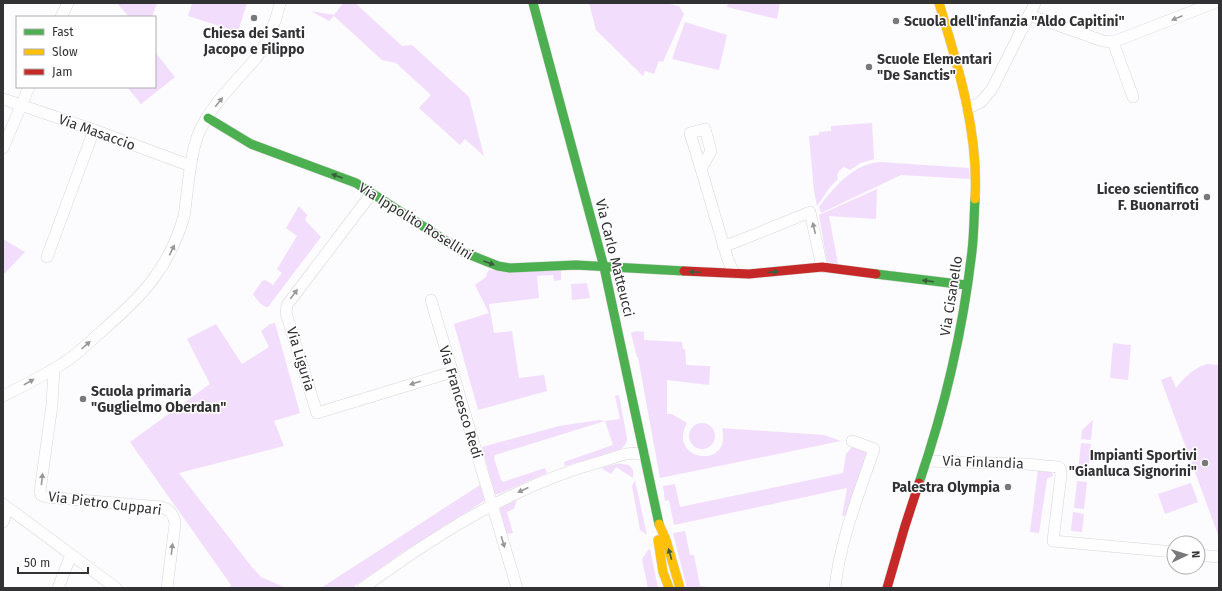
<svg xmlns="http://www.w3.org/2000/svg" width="1222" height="591" font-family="'Fira Sans',sans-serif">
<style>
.green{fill:#f3ddfc}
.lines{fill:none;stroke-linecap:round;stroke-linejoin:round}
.street-casing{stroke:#d7d6d7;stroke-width:12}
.fast-casing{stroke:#d7d6d7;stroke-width:10}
.slow-casing{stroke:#d7d6d7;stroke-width:10}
.jam-casing{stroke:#d7d6d7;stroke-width:10}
.street{stroke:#fffeff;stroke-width:11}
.fast{stroke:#4caf50;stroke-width:9}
.slow{stroke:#ffc107;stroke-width:9}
.jam{stroke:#c62828;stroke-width:9}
.oneway{fill:#989899}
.oneway2{fill:#3b5d3d}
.poi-dot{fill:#79787a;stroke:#fff;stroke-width:1.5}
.labels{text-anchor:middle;stroke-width:3;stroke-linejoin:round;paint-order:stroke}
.poi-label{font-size:14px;font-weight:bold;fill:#323133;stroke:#fff;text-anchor:start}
.street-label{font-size:14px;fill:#323133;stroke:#fff}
</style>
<rect width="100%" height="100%" fill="#fcfbfd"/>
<g class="green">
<polygon points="117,3 157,3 152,17 129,17"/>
<polygon points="192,3 247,3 238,32 188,16"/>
<polygon points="343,3 355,3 402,46 412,45 469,97 484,156 465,139 460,145 419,108 431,95 396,63 382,60 334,16 329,21 311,11 334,15"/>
<polygon points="589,3 665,3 679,6 684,14 663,62 659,61 654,74 645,71 643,76 596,30"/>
<polygon points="728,3 780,3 777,19 727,7"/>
<polygon points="685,22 727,35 719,70 672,59"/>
<polygon points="155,52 175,77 141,104 127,87 155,87"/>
<path d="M872,123L874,159L861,163L850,170L844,167C839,170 836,174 838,179L830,187L817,206L814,191L809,136L819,135V132L831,131V126Z"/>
<path d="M881,162L969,168L970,179L901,175L821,213L819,207C834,187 854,163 881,162Z"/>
<polygon points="877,189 876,219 829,216 838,264 827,262 819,215"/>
<path d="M299,206L307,215L305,220L321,237L268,307C261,306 257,300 253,294L262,281L265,280L273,285L282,273L277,269L297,236L286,228Z"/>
<polygon points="3,239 25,252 3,275"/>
<polygon points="489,270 561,271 561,280 554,281 553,275 537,276 539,298 489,304 494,333 512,331 519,378 544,375 547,391 478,410 454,324 489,313 475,285 486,277 487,273"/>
<polygon points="587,283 590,298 572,300 571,284"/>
<polygon points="275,323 300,413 274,421 284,446 179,473 251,566 261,577 286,588 229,588 231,585 130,442 210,384 187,339 216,324 242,364 269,347 261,331 270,324"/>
<path d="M636,331L644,332V340L682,342L683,349H685L686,365L710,366L709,385L667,380V414H672L687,423C666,461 733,471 722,428L824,435L841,441L660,478L638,357H637L631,333Z"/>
<polygon points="1113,343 1131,345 1128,380 1110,378"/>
<path d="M1207,364L1219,365V537L1161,380L1171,376L1176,388C1185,377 1193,368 1207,364Z"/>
<path d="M619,395L627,438C627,444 624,446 620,450L565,466L564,462L613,445L605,421L495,455L494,458L501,480L503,482L545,468L547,473L498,494H495L482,447L559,426L599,420L605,421L620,419L615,396Z"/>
<polygon points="1093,420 1091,440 1081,439 1082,430"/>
<circle cx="702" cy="436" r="13"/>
<polygon points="1081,443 1091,444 1088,473 1078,472"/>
<polygon points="852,447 866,451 867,457 848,515 842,516 847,488 674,525 669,500 665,501 663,486 675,484 680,507 843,473 846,454"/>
<path d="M616,464C627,463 635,465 633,478L616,467L611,474L601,468Z"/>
<polygon points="1038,469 1049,470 1053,475 1053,476 1047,479 1039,533 1030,532"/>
<polygon points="635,480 647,535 640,530 632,486"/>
<polygon points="1077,481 1087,482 1084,509 1074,508"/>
<polygon points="1191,483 1198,502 1165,514 1158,494"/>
<polygon points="480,485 485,499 484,501 400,554 352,588 321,588"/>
<polygon points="517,499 514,509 507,512 513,533 506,534 500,509 501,507"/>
<polygon points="1073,512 1084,514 1082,532 1071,531"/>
<polygon points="685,531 690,555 694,555 700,586 721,588 687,588 673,533"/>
<polygon points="649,549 650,549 658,588 648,588 642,559"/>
</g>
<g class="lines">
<defs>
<g id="street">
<polyline points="1029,15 1103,41 1113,42 1214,3"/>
<polyline points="61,17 68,3"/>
<polyline points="1113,42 1133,97"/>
<polyline points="3,99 94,130 191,166"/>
<polyline points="968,108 981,102 992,89 1035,3"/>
<polyline points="3,148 29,87"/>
<polyline points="701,169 690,133 705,129 711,151 701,169 728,260 734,273"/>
<polyline points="372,193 287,305 286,313 317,413 452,372"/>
<polyline points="723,246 736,242 810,212 822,267"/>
<polyline points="47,257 94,130"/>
<polyline points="431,300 517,588"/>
<path d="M54,369L52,405L40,491L41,495L46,497L161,507C170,509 174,515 175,524L167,588"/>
<path d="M3,396C23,386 43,376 62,364C77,355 89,342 102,331C142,296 169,269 184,216C188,192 189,158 198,135C210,105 237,81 257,57C268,41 276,22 280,3"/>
<polyline points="927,461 1025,464 1058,467 1060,468 1061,475 1053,541 1174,552"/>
<polyline points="3,504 116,588"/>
<polyline points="3,522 8,508"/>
<polyline points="1198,555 1219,557"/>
<polyline points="58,588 71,555"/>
<path d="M363,588C437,534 514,485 603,461C616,457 631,450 644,455"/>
<path d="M835,588C840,540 859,494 874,449L852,441"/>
</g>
<g id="fast">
<polyline points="533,3 604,267 659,524"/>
<polyline points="208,118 251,144 356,183 463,252 498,266 510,268 576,265 684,271"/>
<polyline points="876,274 966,285"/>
<path d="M919,483C945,407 963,330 972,251C974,234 974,216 975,199"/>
</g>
<g id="slow">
<path d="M939,3C958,66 979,133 975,199"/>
<polyline points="659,524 666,540 680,588"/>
<polyline points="658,540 663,572 669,588"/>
</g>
<g id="jam">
<polyline points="684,271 749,274 822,267 876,274"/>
<polyline points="887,588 905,526 919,483"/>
</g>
</defs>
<use href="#street" class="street-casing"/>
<use href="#fast" class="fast-casing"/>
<use href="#slow" class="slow-casing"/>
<use href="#jam" class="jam-casing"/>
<use href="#street" class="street"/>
<use href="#fast" class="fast"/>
<use href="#slow" class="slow"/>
<use href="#jam" class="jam"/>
</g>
<defs><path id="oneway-solid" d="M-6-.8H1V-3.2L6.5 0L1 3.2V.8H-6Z"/></defs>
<g class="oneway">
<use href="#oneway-solid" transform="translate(1177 18) rotate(158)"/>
<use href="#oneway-solid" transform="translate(219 102) rotate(-51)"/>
<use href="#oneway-solid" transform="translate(814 228) rotate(-103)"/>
<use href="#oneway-solid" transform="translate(172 250) rotate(-64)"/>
<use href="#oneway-solid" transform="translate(294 294) rotate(-53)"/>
<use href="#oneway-solid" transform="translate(86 345) rotate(-42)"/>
<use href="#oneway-solid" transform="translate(29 382) rotate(-29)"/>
<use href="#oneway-solid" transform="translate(415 383) rotate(163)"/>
<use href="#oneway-solid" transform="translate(42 479) rotate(-84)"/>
<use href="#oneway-solid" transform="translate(523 490) rotate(155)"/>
<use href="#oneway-solid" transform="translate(503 542) rotate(73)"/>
<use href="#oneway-solid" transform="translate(172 549) rotate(-83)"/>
</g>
<g class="oneway2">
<use href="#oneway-solid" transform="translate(337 176) rotate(-160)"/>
<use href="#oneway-solid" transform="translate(489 263) rotate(20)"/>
<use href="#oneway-solid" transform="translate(695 272) rotate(-177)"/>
<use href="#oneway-solid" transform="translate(773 272) rotate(-5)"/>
<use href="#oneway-solid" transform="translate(928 281) rotate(-173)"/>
<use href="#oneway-solid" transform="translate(670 554) rotate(-106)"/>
</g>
<g class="poi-dot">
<circle cx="254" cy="18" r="4"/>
<circle cx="896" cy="21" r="4"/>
<circle cx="869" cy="67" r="4"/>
<circle cx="1207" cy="197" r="4"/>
<circle cx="83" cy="399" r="4"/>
<circle cx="1205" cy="463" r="4"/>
<circle cx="1008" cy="487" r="4"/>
</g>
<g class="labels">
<g class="poi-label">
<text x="904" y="26">Scuola dell'infanzia "Aldo Capitini"</text>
<text x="254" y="38" text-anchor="middle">Chiesa dei Santi<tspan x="254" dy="16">Jacopo e Filippo</tspan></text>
<text x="877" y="64">Scuole Elementari<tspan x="877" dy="16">"De Sanctis"</tspan></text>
<text x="1199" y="194" text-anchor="end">Liceo scientifico<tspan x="1199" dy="16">F. Buonarroti</tspan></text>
<text x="91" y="396">Scuola primaria<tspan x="91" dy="16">"Guglielmo Oberdan"</tspan></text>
<text x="1197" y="460" text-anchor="end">Impianti Sportivi<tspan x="1197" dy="16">"Gianluca Signorini"</tspan></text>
<text x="1000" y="492" text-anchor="end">Palestra Olympia</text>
</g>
<g class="street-label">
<text transform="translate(97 132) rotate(20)" y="5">Via Masaccio</text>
<text transform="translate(416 221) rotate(32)" y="5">Via Ippolito Rosellini</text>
<text transform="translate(615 258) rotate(76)" y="5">Via Carlo Matteucci</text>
<text transform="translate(951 296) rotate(-81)" y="5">Via Cisanello</text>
<text transform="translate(301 359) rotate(73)" y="5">Via Liguria</text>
<text transform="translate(461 402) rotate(73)" y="5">Via Francesco Redi</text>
<text transform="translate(983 462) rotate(2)" y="5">Via Finlandia</text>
<text transform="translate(105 503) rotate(7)" y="5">Via Pietro Cuppari</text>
</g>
</g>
<rect width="1222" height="591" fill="none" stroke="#323133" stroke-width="8"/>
<rect x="16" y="16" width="140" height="72" fill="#ffffff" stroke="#adadad"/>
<rect x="24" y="29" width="20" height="6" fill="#4caf50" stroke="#adadad"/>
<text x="52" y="36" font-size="12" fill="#323133">Fast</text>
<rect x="24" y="49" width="20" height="6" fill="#ffc107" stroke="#adadad"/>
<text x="52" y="56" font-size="12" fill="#323133">Slow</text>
<rect x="24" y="69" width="20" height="6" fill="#c62828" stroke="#adadad"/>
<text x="52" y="76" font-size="12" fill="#323133">Jam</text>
<g transform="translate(1186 555) rotate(86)"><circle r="19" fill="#ffffff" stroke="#adadad"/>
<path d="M0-3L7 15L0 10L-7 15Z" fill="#79787a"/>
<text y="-6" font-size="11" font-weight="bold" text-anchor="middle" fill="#323133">N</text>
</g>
<path d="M18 567v6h70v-6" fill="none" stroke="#323133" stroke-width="2"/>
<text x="24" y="567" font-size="12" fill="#323133" stroke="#ffffff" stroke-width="3" paint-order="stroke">50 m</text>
</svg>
